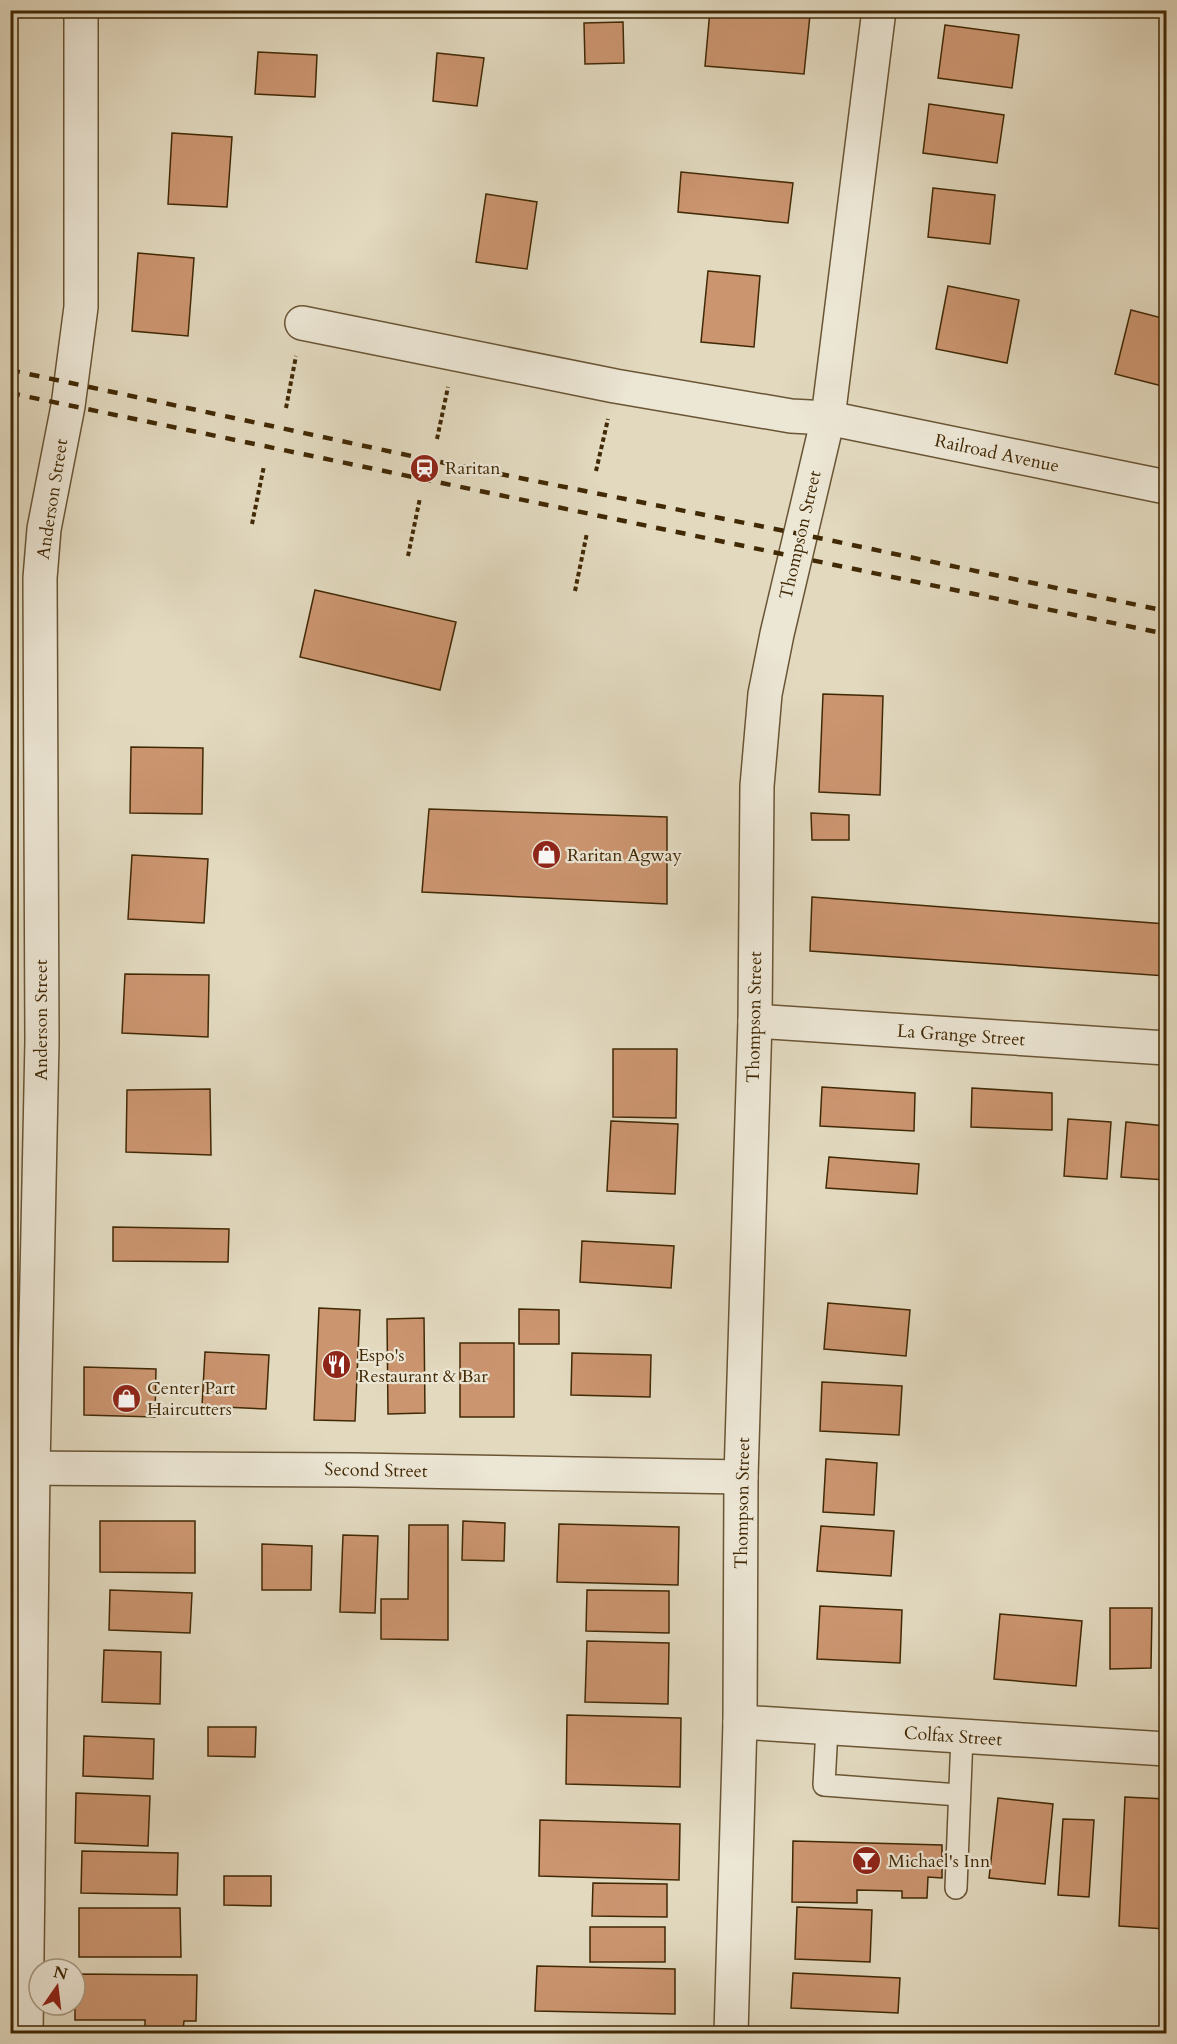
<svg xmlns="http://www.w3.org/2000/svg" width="1177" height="2044" font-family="Cardo,serif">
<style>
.building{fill:#cb9570;stroke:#412905;stroke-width:1.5}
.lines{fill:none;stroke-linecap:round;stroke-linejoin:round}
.lane-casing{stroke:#695534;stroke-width:24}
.street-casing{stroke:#695534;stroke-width:36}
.path{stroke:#412905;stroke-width:4;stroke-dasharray:4.5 3;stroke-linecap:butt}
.lane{stroke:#ece6d5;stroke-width:21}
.street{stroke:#ece6d5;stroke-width:33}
.rail{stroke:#412905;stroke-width:4.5;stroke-dasharray:10 10;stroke-linecap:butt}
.labels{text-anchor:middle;stroke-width:4.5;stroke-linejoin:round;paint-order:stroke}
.street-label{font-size:18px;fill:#412905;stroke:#ece6d5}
.poi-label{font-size:18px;fill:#412905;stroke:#ece6d5;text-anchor:start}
</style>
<rect width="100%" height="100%" fill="#e2d9bf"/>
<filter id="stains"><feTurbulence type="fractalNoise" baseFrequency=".00333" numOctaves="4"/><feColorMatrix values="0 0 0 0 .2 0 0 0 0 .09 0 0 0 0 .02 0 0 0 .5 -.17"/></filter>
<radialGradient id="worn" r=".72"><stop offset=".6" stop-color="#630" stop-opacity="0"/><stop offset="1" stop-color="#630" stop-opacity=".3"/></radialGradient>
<g class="building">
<polygon points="161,10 239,10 239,17"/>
<polygon points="504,10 560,10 560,14"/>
<polygon points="710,10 756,10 810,15 804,74 705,66"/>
<polygon points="623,22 624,63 585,64 584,23"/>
<polygon points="945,25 1019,35 1012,88 938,78"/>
<polygon points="258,52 317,55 315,97 255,94"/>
<polygon points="437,53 484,58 477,106 433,101"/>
<polygon points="929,104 1004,115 997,163 923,153"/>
<polygon points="172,133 232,137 227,207 168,204"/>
<polygon points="681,172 793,183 788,223 678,212"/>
<polygon points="933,188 995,195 990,244 928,237"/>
<polygon points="486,194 537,202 527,269 476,262"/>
<polygon points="138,253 194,258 188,336 132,331"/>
<polygon points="708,271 760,276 754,347 701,342"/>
<polygon points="948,286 1019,300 1007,363 936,349"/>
<polygon points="1131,310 1166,319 1166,387 1115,374"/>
<polygon points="315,590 456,622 440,690 300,657"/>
<polygon points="823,694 883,696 880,795 819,792"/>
<polygon points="131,747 203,748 202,814 130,813"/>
<polygon points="429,809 667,817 667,904 422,892"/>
<polygon points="811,813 849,815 849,840 812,840"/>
<polygon points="132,855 208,859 204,923 128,919"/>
<polygon points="812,897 1166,924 1166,976 810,951"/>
<polygon points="125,974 209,975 208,1037 122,1033"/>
<polygon points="613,1049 677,1049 676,1118 613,1117"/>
<polygon points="822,1087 915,1093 914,1131 820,1126"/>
<polygon points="972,1088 1052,1093 1052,1130 971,1127"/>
<polygon points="210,1089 211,1155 126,1152 127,1090"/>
<polygon points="1068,1119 1111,1122 1107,1179 1064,1176"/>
<polygon points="611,1121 678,1124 675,1194 607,1191"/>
<polygon points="1126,1122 1166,1126 1166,1180 1121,1177"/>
<polygon points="829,1157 919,1164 917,1194 826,1188"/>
<polygon points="113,1227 229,1229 228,1262 113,1261"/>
<polygon points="582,1241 674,1246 671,1288 580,1282"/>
<polygon points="828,1303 910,1310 906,1356 824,1349"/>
<polygon points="319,1308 360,1310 355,1421 314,1420"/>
<polygon points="519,1309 559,1310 559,1344 519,1344"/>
<polygon points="424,1318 425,1413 388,1414 387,1319"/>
<rect x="460" y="1343" width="54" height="74"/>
<polygon points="205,1352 269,1355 266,1409 202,1406"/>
<polygon points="572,1353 651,1355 650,1397 571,1395"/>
<polygon points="84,1367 156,1369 155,1417 84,1415"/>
<polygon points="822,1382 902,1386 899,1435 820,1431"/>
<polygon points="826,1459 877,1463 874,1515 823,1512"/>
<polygon points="100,1521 195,1521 195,1573 100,1572"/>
<polygon points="463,1521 505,1523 504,1561 462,1560"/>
<polygon points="559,1524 679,1527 678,1585 557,1582"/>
<polygon points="409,1525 448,1525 448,1640 381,1639 381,1599 408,1599"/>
<polygon points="821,1526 894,1531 891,1576 817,1571"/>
<polygon points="343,1535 378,1536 375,1613 340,1612"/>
<polygon points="262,1544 312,1546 311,1590 262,1590"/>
<polygon points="110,1590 192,1593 190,1633 109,1630"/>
<polygon points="587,1590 669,1591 669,1633 586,1631"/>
<polygon points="820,1606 902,1610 900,1663 817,1659"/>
<polygon points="1110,1608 1152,1608 1151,1668 1110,1669"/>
<polygon points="1000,1614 1082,1621 1076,1686 994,1679"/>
<polygon points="587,1641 669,1643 668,1704 585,1702"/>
<polygon points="104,1650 161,1652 160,1704 102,1702"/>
<polygon points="567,1715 681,1718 680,1787 566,1784"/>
<polygon points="208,1727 256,1727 255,1757 208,1756"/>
<polygon points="84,1736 154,1739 153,1779 83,1776"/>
<polygon points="76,1793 150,1796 148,1846 75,1843"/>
<polygon points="1125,1797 1166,1799 1166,1929 1119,1926"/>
<polygon points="998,1798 1053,1804 1045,1884 989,1878"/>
<polygon points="1063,1819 1094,1820 1089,1897 1058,1895"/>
<polygon points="540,1820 680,1824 679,1880 539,1876"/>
<polygon points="793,1841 942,1845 942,1878 928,1877 927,1898 902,1898 902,1891 857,1890 857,1903 792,1902"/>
<polygon points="82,1851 178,1853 177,1895 81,1893"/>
<polygon points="224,1876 271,1876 271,1906 224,1905"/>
<polygon points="593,1883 667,1884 667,1917 592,1916"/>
<polygon points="797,1907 872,1910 870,1962 795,1959"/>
<polygon points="79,1908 180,1908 181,1957 79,1957"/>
<rect x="590" y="1927" width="75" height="35"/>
<polygon points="537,1966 675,1969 675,2014 535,2011"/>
<polygon points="793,1973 900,1978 898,2013 791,2008"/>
<polygon points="75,1974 197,1975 196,2021 184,2021 183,2030 145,2030 145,2020 75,2020"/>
</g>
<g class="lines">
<defs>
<g id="lane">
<polyline points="827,1728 824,1785 959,1795"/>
<polyline points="956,1888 962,1736"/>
</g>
<g id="street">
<polyline points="302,323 615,386 791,416 828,418 1166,487"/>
<polyline points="755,1021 1166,1048"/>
<polyline points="11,1468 355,1470 741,1477"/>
<polyline points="740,1722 1166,1749"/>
<polyline points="26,2034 33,1468 42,1041 40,578 44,529 68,406 81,307 81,10"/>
<polyline points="731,2034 740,1722 741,1477 755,1021 757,786 765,694 777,634 828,418 879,10"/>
</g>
</defs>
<use href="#lane" class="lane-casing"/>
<use href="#street" class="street-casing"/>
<g class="path">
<polyline points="286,408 296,356"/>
<polyline points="437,439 448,387"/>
<polyline points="596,471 608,419"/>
<polyline points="252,524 264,466"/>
<polyline points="408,556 420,498"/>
<polyline points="575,591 587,533"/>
</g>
<use href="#lane" class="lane"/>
<use href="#street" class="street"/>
<g class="rail">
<polyline points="10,370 430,460 800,534 1166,611"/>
<polyline points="10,393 1166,634"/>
</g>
</g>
<defs>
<symbol id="station-disc" viewBox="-11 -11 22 22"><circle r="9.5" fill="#8f2418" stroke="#ece6d5"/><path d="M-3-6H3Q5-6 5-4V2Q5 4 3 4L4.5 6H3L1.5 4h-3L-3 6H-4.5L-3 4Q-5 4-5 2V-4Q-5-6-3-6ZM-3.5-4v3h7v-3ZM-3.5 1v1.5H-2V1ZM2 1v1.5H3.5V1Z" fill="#fff"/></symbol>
<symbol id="shop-disc" viewBox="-11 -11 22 22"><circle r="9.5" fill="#8f2418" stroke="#ece6d5"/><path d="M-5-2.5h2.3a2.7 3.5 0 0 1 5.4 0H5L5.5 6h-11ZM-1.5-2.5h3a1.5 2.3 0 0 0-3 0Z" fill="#fff"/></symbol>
<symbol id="restaurant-disc" viewBox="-11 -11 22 22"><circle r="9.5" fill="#8f2418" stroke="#ece6d5"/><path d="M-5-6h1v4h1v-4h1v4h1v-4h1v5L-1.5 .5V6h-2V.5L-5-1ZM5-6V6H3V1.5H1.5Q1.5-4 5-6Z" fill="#fff"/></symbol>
<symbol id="bar-disc" viewBox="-11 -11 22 22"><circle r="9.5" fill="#8f2418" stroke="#ece6d5"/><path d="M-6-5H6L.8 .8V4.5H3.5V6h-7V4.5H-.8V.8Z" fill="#fff"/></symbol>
</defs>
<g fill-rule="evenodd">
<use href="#station-disc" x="408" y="452" width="33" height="33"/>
<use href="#shop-disc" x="530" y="838" width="33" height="33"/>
<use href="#restaurant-disc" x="320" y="1348" width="33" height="33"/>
<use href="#shop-disc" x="110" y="1382" width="33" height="33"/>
<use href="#bar-disc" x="850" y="1844" width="33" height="33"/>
</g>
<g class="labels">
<g class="street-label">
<text transform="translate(997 453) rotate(12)" y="6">Railroad Avenue</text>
<text transform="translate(52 499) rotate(-81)" y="6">Anderson Street</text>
<text transform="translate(800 535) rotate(-77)" y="6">Thompson Street</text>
<text transform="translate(754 1017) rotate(-89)" y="6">Thompson Street</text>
<text transform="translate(41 1020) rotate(-90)" y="6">Anderson Street</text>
<text transform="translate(961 1035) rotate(4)" y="6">La Grange Street</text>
<text transform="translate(376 1470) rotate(1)" y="6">Second Street</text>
<text transform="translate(742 1503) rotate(-89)" y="6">Thompson Street</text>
<text transform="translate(953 1736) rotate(4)" y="6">Colfax Street</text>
</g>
<g class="poi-label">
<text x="445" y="474">Raritan</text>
<text x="567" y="861">Raritan Agway</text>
<text x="358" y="1361">Espo's<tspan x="358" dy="21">Restaurant &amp; Bar</tspan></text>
<text x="147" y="1394">Center Part<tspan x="147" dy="21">Haircutters</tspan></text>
<text x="888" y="1867">Michael's Inn</text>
</g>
</g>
<rect width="1177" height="2044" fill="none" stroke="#e2d9bf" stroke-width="36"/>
<rect x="12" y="12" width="1153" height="2020" fill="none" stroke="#412905" stroke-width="3"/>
<rect x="18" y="18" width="1141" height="2008" fill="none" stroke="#412905" stroke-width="1.5"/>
<g transform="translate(57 1987) rotate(14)"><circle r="28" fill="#ece6d5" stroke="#a89a82" stroke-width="1.5"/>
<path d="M0-4.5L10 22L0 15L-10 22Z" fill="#8f2418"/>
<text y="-9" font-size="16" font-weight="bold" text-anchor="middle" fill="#412905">N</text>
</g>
<rect width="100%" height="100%" filter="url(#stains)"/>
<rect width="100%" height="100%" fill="url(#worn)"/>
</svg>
